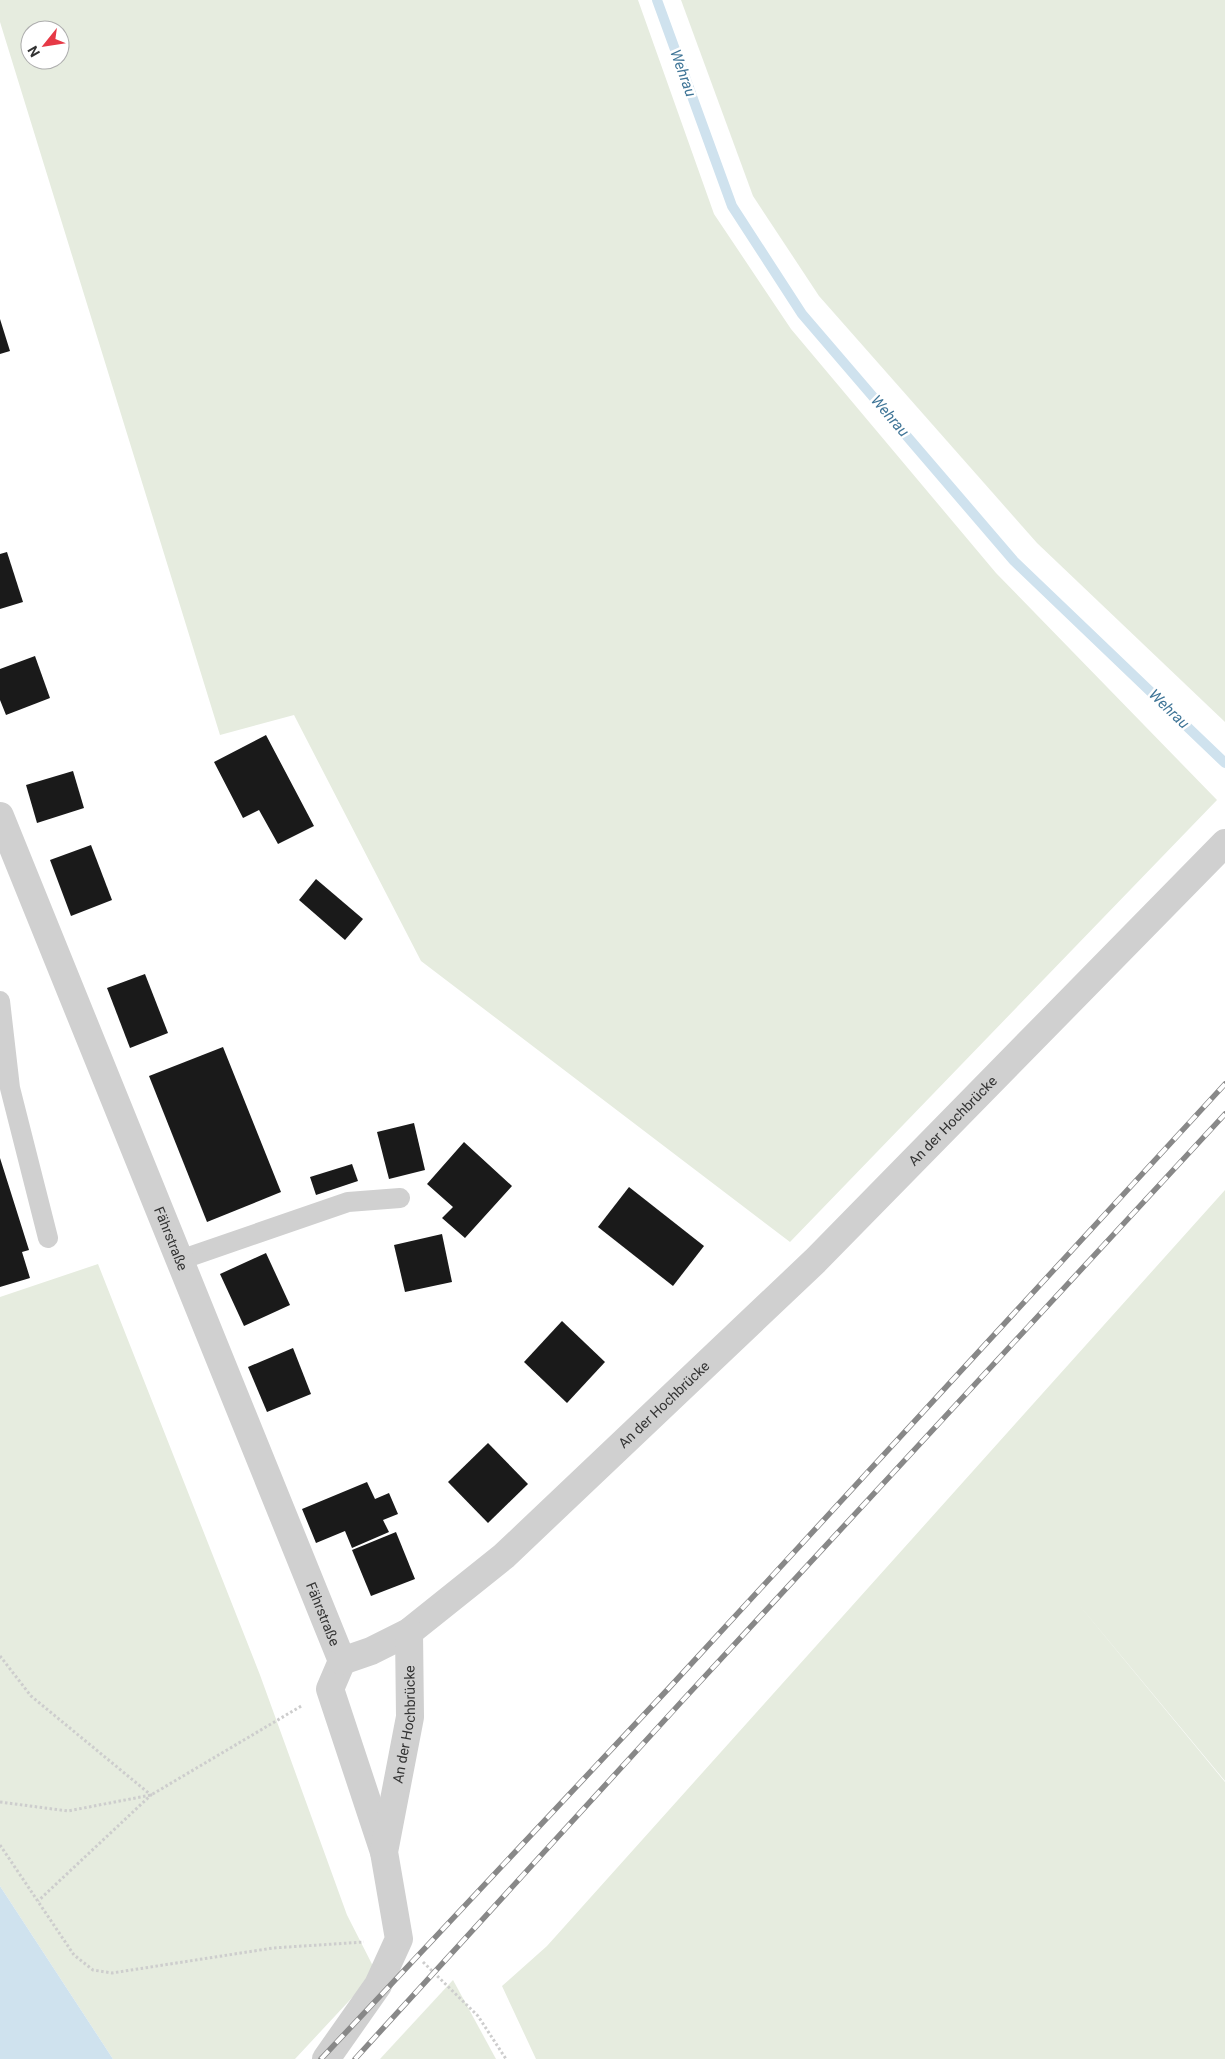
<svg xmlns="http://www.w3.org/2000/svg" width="1225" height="2059" font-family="Roboto,sans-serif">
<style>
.green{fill:#e6ecdf;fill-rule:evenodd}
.water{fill:#cfe2ee}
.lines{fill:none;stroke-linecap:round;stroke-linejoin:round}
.stream{stroke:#cfe2ee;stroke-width:10}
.building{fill:#1a1a1a}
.path{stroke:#cdcdcd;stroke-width:3;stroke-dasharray:2.5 2.5;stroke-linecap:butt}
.lane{stroke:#d0d0d0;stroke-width:20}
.street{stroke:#d0d0d0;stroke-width:28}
.rail-casing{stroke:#888;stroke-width:5.5}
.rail{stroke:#fff;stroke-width:4;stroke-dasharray:11;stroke-linecap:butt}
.labels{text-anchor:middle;stroke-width:5;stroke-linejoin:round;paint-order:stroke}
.street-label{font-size:14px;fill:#333;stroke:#fff}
.water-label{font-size:15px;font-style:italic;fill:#3f7597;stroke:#fff}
</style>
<rect width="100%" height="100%" fill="#fff"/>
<g class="green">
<path d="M0,0H638L714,214L791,329L996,573L1217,800L790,1242L421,961L294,715L220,735L0,22ZM30,30H60V60H30Z"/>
<polygon points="681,0 1225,0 1225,722 1037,543 819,296 753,196"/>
<polygon points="1225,1190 1225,1781 1075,1600 1225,1782 1225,2059 536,2059 502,1986 547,1946"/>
<polygon points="98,1264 260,1675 347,1915 376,1972 295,2059 113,2059 0,1886 0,1297"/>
<polygon points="453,1980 496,2059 380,2059"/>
</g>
<polygon class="water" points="0,1886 113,2059 0,2059"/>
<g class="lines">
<polyline class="stream" points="657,0 732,206 802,314 1014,561 1225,763"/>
</g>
<g class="building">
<polygon points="0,319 10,351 0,354"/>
<polygon points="7,552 23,602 0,609 0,554"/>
<polygon points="35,656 50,698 6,715 0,700 0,669"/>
<polygon points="266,735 314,826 278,844 259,810 243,818 214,762"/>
<polygon points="73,771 84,808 37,823 26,785"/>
<polygon points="91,845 112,900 71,916 50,860"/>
<polygon points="316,879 363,919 345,940 299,900"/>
<polygon points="145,974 168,1033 130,1048 107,988"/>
<polygon points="223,1047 281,1192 207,1222 149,1076"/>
<polygon points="414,1123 425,1170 389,1179 377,1132"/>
<polygon points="464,1142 512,1186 465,1238 442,1218 453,1207 427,1184"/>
<polygon points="0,1158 29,1250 22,1252 30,1278 0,1287"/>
<polygon points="352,1164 358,1181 316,1195 310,1177"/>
<polygon points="629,1187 704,1246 673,1286 598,1227"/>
<polygon points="442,1234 452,1282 405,1292 394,1245"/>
<polygon points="266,1253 290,1305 244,1326 220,1274"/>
<polygon points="562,1321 605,1362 567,1403 524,1362"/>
<polygon points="293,1348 311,1394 267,1412 248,1367"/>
<polygon points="488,1443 528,1484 488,1523 448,1482"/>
<polygon points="367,1482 375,1499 389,1493 398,1514 383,1520 389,1532 352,1548 345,1531 316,1543 302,1509"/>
<polygon points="396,1532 415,1579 371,1596 352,1550"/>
</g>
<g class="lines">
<g class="path">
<polyline points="0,1656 31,1696 151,1795 38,1901"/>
<polyline points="0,1802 68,1811 151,1795 303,1705"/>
<polyline points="0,1845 74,1955 93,1970 112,1973 273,1948 364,1942"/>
<polyline points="423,1962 478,2016 506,2059"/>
</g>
<g class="lane">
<polyline points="0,1001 10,1088 48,1238"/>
<polyline points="180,1260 348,1202 400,1198"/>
</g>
<g class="street">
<path id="s1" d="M0,816L342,1661L330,1689L384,1852"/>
<path id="s2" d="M342,1661L371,1651L409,1632L504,1556L815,1261L1225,843"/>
<path id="s3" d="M326,2059L378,1985L399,1939L384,1852L410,1717L409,1632"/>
</g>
<defs>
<g id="rail">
<polyline points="321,2059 669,1688 1225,1084"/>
<polyline points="355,2059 683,1700 1225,1114"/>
</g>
</defs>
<use href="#rail" class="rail-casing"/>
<use href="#rail" class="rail"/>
</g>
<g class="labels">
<g class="street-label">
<text dy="5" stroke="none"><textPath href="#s2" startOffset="820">An der Hochbrücke</textPath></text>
<text dy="5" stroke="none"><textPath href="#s1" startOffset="456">Fährstraße</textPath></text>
<text dy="5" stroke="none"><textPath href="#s2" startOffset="415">An der Hochbrücke</textPath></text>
<text dy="5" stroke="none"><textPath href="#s1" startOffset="861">Fährstraße</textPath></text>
<text dy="5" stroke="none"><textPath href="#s3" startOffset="359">An der Hochbrücke</textPath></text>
</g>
<g class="water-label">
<text transform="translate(683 73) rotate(70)" y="5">Wehrau</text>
<text transform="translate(890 416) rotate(49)" y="5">Wehrau</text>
<text transform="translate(1169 709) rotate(44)" y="5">Wehrau</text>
</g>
</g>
<g transform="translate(45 45) rotate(240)"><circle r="24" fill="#ffffff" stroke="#adadad"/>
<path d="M0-4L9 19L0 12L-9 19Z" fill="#e63946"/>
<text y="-8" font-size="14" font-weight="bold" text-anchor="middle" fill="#333333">N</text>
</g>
</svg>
